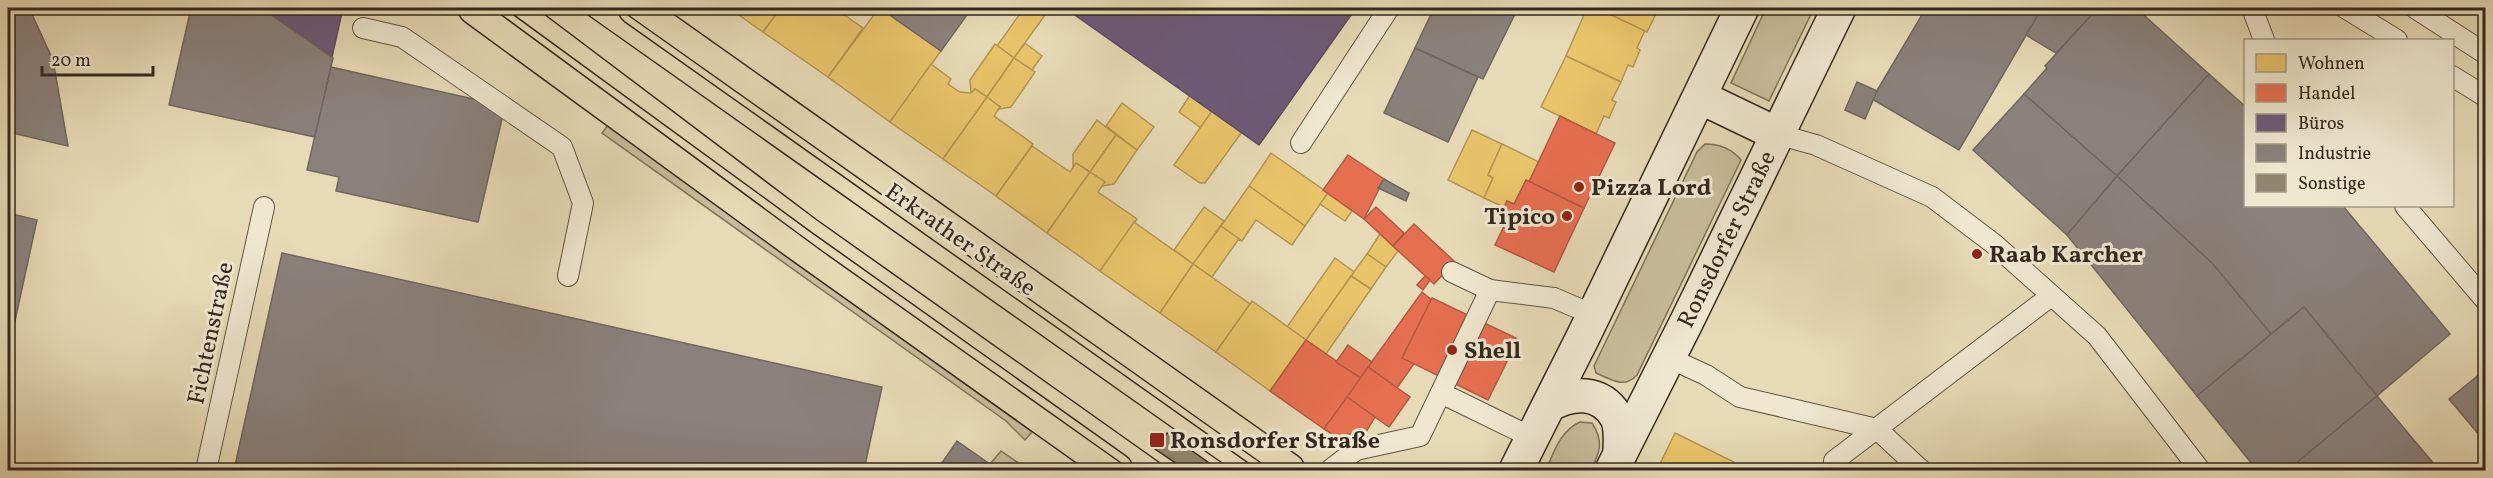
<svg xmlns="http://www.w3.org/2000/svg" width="2493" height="478" font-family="Vollkorn,serif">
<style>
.green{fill:#c9bc9c;stroke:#7e725d;stroke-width:1.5}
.homes{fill:#e9c46a;stroke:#b39553;stroke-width:1.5}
.shops{fill:#e76f51;stroke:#b15a42;stroke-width:1.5}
.offices{fill:#6d597a;stroke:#5c4a5e;stroke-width:1.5}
.industry{fill:#8a817c;stroke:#706660;stroke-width:1.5}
.building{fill:#91856d;stroke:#34281e;stroke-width:1.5}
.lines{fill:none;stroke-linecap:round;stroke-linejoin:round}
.lane-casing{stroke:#615444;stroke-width:22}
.secondary-casing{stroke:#34281e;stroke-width:36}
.primary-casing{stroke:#34281e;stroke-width:36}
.lane{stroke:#efe7d0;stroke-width:20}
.secondary{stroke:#efe7d0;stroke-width:33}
.primary{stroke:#e7dab6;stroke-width:33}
.tram{stroke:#34281e;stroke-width:1.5}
.poi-dot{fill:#8f2418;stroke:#efe7d0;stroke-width:2}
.labels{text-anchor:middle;stroke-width:6;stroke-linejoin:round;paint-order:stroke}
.poi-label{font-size:24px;font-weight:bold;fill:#34281e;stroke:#efe7d0;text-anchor:start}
.street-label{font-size:24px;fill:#34281e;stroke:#efe7d0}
</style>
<rect width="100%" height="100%" fill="#e7dab6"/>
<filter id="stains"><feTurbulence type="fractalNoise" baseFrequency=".00333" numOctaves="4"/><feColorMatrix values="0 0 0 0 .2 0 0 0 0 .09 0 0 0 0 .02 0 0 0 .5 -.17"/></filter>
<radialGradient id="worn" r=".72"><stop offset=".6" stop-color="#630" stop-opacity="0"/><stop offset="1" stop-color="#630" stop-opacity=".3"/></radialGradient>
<g class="green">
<polygon points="1766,8 1814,8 1769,101 1731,83"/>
<polygon points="608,125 1032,432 1025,440 1006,421 602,133"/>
<path d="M1705,144C1719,144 1732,149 1741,160L1637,375C1624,389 1612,380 1596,373L1594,366L1697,152Z"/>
<path d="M1580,422L1592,423C1604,441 1600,452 1591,470H1546C1554,452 1560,431 1580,422Z"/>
<polygon points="1001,451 1029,470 999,470 990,464"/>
</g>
<g class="homes">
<polygon points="729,8 781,8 763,32"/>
<polygon points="781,8 847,8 843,14 863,28 828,77 763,32"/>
<polygon points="879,8 941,51 890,122 828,77"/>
<polygon points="1024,8 1050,8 1014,58 997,46"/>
<polygon points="1587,8 1597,8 1645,30 1637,48 1640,50 1633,67 1628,65 1621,82 1566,56"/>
<polygon points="1597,8 1659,8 1647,32"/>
<polygon points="1025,43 1042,56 1032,70 1014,58"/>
<polygon points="995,44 1014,58 987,97 975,89 971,93 970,80"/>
<polygon points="1566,56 1621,82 1612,100 1616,102 1609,118 1604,116 1596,134 1541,107"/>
<polygon points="1014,58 1035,72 1011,107 999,109 1000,107 987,97"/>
<polygon points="931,64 951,79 948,84 960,92 971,93 975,89 987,97 943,159 890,122"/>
<polygon points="1190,95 1212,111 1201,128 1179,112"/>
<polygon points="987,97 1000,107 994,116 1033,144 996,196 943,159"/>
<polygon points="1122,103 1154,127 1137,150 1106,126"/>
<polygon points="1212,111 1242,132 1205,183 1200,183 1174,165"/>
<polygon points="1097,120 1116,135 1090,172 1076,163 1073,167 1073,154"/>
<polygon points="1472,130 1502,144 1488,175 1493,178 1484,198 1448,180"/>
<polygon points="1116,135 1137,150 1114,184 1102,186 1105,182 1090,172"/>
<polygon points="1502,144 1539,162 1529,182 1526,180 1514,204 1507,201 1504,207 1484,198 1493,178 1488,175"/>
<polygon points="1032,146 1070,172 1076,163 1090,172 1047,233 996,196"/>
<polygon points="1271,153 1328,193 1305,226 1249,186"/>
<polygon points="1090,172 1105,182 1098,192 1137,219 1100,271 1047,233"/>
<polygon points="1249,186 1305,226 1292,245 1256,220 1242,241 1221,226"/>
<polygon points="1328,193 1352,211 1345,221 1320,204"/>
<polygon points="1204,207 1224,221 1193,264 1174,250"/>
<polygon points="1134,222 1193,264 1160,313 1100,271"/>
<polygon points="1221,226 1242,241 1238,240 1212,277 1193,264"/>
<polygon points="1380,234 1398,251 1386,267 1367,254"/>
<polygon points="1367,254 1386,267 1371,289 1351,276"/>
<polygon points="1335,258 1354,272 1306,340 1287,327"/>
<polygon points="1193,264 1250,304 1216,352 1160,313"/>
<polygon points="1351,276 1371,289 1326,354 1306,340"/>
<polygon points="1252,301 1306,340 1270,391 1216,352"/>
<polygon points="1675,433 1734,462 1730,470 1657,470"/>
</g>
<g class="shops">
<polygon points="1560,116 1615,143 1584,208 1529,182"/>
<polygon points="1348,155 1384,179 1364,219 1323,190"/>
<polygon points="1526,180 1584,208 1554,272 1495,245 1507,220 1500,217 1504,207 1507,201 1514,204"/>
<polygon points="1376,207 1404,233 1393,246 1364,219"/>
<polygon points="1414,224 1455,262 1434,284 1393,246"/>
<polygon points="1425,276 1430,280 1423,290 1417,285"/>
<polygon points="1422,292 1439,306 1431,318 1441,325 1397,388 1368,367"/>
<polygon points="1432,298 1518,339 1488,400 1402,358"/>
<polygon points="1306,340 1361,378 1324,429 1270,391"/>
<polygon points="1348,345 1372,362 1361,378 1336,362"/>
<polygon points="1368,367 1410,397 1389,427 1347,397"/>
<polygon points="1347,397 1375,417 1366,432 1335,436 1324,429"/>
</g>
<g class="offices">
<polygon points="261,8 343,8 332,57"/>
<polygon points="1065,8 1356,8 1259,145"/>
</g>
<g class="industry">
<polygon points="8,8 29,8 53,60 68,146 8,132"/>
<polygon points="191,8 261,8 333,58 315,137 169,105"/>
<polygon points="880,8 972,8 941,51"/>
<polygon points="1434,8 1518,8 1483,79 1415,48"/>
<polygon points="1926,8 2042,8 1959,150 1872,99"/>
<polygon points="2042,8 2098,8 2056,53 2026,35"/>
<polygon points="2098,8 2136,8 2209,74 2117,176 2024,94 2047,68 2045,66"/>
<polygon points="1415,48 1478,77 1448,142 1384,113"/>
<polygon points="331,67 505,106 478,222 336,191 339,177 307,170"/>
<polygon points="2209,74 2246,107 2246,206 2343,206 2450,334 2377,396 2304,307 2271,334 2212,263 2117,176"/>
<polygon points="1857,82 1877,91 1865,119 1845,110"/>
<polygon points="2024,94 2117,176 2067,235 1973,150"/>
<polygon points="2117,176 2212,263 2271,334 2197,396 2067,235"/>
<polygon points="1384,179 1409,193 1406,201 1378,188"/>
<polygon points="8,213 37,220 8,353"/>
<polygon points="282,253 882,387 864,470 234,470"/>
<polygon points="2304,307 2377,396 2288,470 2257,470 2197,396"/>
<polygon points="2486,369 2486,443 2449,399"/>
<polygon points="2377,396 2439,470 2288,470"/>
<polygon points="957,441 990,464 999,470 937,470"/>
</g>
<polygon class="building" points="1167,433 1219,470 1186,470 1155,449"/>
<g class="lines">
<defs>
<g id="lane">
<polyline points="2252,8 2264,40"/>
<polyline points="2345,8 2397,40"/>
<polyline points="2415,8 2486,54"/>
<polyline points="363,28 402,37 562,147 583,203 568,276"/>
<polyline points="2452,76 2486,97"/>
<polyline points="1777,134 1816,145 1932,197 1994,244 2097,336 2200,470"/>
<polyline points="1301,143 1389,8"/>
<polyline points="2405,206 2486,301"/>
<polyline points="1452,272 1490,290 1554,298 1594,315"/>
<polyline points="1669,358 1706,375 1740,397 1877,429 1921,470"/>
<polyline points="1441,393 1533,438"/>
<polyline points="1834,461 2051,296"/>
<polyline points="206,470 264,207"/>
<polyline points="1330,470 1356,450 1420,436 1490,290"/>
</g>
<g id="secondary">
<polyline points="1700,97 1777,134"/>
<path d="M1549,405C1572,392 1600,390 1616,416C1622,426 1620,442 1620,453"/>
<polyline points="1516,470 1584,335 1742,8"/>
<polyline points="1612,470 1688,319 1839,8"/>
</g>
<g id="primary">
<polyline points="475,8 801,246 1116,470"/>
<polyline points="635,8 1288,470"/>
</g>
</defs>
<use href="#lane" class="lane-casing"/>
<use href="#secondary" class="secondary-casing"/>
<use href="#primary" class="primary-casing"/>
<use href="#lane" class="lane"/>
<use href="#secondary" class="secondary"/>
<use href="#primary" class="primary"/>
<g class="tram">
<polyline points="492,8 822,251 1131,470"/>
<polyline points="536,8 817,220 1170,470"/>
<polyline points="578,8 1232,470"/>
<polyline points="618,8 1271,470"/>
</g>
</g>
<g class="poi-dot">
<circle cx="1579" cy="187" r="6"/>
<circle cx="1567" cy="216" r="6"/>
<circle cx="1977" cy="254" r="6"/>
<circle cx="1452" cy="350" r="6"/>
<rect x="1149" y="432" width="16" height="16" rx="3"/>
</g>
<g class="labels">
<g class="poi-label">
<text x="1591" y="195">Pizza Lord</text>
<text x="1555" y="224" text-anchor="end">Tipico</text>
<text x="1989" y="262">Raab Karcher</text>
<text x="1464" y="358">Shell</text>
<text x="1170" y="448">Ronsdorfer Straße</text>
</g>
<g class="street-label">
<text transform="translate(961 239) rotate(35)" y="8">Erkrather Straße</text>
<text transform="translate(1726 239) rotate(-64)" y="8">Ronsdorfer Straße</text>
<text transform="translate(210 333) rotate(-78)" y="8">Fichtenstraße</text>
</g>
</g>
<rect width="2493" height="478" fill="none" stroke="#e7dab6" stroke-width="30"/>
<rect x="9" y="9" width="2475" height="460" fill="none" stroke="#34281e" stroke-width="3"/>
<rect x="15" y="15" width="2463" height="448" fill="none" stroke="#34281e" stroke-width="1.5"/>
<rect x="2244" y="39" width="210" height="168" fill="#efe7d0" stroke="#a49b89" stroke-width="1.5"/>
<rect x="2256" y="54" width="30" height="18" fill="#e9c46a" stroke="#a49b89" stroke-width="1.5"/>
<text x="2298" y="69" font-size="18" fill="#34281e">Wohnen</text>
<rect x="2256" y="84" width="30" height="18" fill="#e76f51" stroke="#a49b89" stroke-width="1.5"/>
<text x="2298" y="99" font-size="18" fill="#34281e">Handel</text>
<rect x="2256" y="114" width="30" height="18" fill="#6d597a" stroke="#a49b89" stroke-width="1.5"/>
<text x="2298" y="129" font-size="18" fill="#34281e">Büros</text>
<rect x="2256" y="144" width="30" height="18" fill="#8a817c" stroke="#a49b89" stroke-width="1.5"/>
<text x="2298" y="159" font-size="18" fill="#34281e">Industrie</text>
<rect x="2256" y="174" width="30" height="18" fill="#91856d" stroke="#a49b89" stroke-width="1.5"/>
<text x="2298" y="189" font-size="18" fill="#34281e">Sonstige</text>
<path d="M42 66v9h111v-9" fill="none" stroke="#34281e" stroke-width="3"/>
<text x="51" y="66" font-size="18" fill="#34281e" stroke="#efe7d0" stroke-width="4.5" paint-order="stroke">20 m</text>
<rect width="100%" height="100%" filter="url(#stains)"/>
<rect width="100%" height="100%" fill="url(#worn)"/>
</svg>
